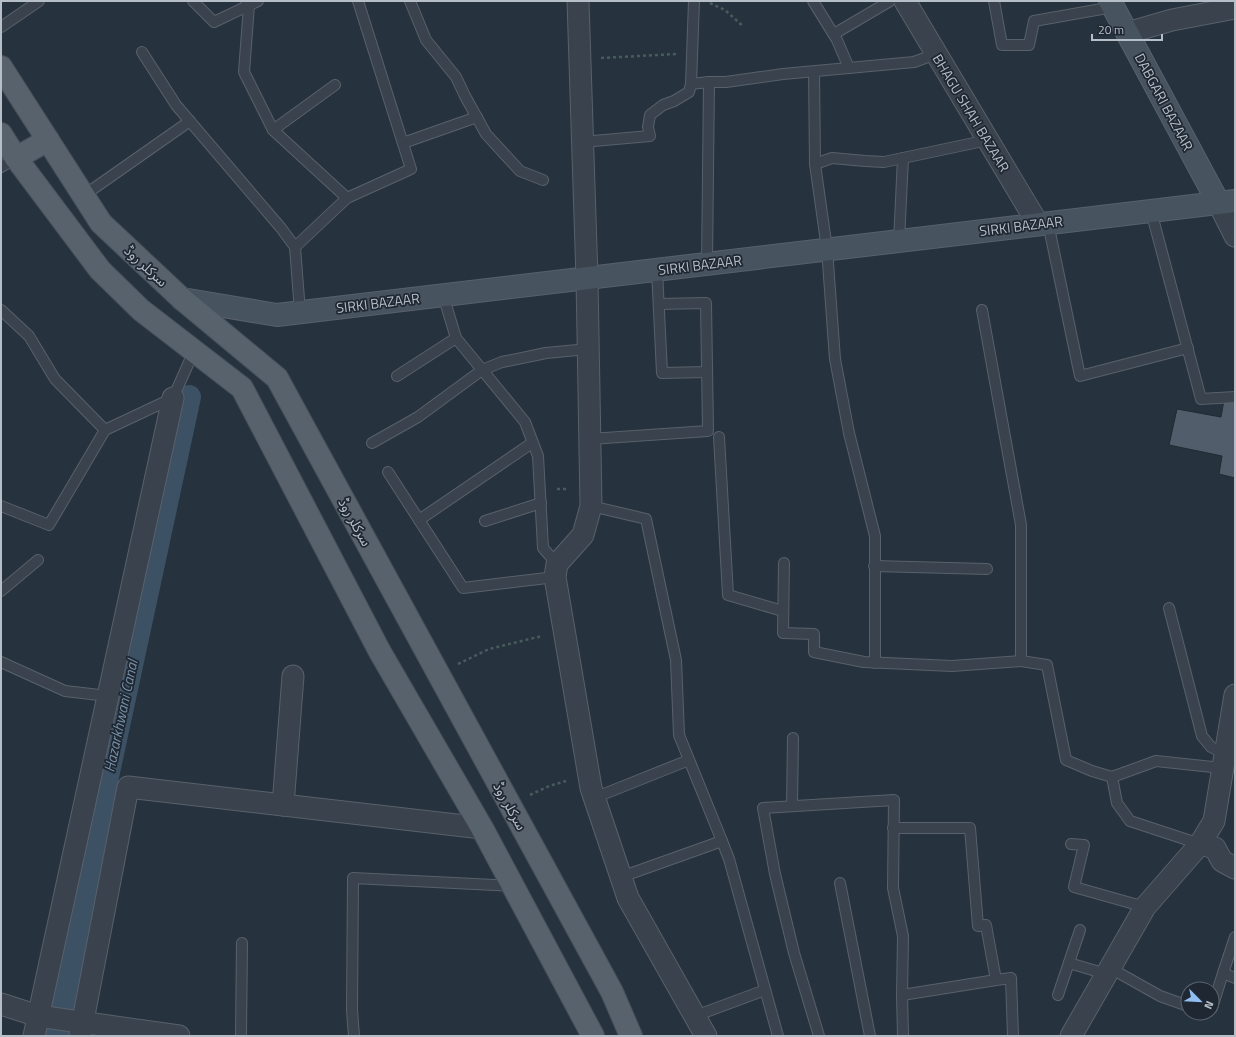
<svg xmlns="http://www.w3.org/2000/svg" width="1236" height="1037" font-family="'Titillium Web','Noto Sans Arabic',sans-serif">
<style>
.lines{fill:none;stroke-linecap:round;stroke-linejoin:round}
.canal{stroke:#3d5165;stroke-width:24}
.building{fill:#515d6b;stroke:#212a34}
.lane-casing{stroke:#58616b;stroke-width:12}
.street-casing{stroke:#58616b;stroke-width:23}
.secondary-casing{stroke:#58616b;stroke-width:24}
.primary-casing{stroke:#464f59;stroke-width:24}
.path{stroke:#485c5d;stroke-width:2.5;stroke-dasharray:3 3;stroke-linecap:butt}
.lane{stroke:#3a434d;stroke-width:10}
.street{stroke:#3a434d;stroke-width:21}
.secondary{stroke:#485360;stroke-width:22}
.primary{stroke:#58626d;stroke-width:22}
.labels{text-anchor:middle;stroke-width:3.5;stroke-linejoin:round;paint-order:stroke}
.street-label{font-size:14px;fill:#b6bec8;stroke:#1f2832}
.water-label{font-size:15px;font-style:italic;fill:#7892aa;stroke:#1f2832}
</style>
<rect width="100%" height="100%" fill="#26323d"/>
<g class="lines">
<polyline class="canal" points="57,1036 102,800 189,397"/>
</g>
<polygon class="building" points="1224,400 1235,402 1235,478 1219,474 1222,456 1169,445 1177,409 1221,417"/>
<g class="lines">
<defs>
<g id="lane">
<polyline points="193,1 214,22 258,1"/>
<polyline points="246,1 249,5 244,72 273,130"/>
<polyline points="410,1 426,40 456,77 465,96 486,134 520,171 543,180"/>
<polyline points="813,1 837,40 849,68"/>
<polyline points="994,1 1002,45 1029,45 1034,21 1113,7"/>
<polyline points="1,27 39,1"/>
<polyline points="834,34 890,1"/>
<polyline points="142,52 176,105 281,228 295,247 300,312"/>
<polyline points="814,72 815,164 827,249 835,359 849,433 875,536 875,663"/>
<polyline points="691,84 709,82 726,82 783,74 914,62 936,54"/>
<polyline points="335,85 273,130 347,198"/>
<polyline points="582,142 650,136 648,127 650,115 663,105 674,101 689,92 691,84 694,1"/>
<polyline points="403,143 477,117"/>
<polyline points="815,164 832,158 865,161 884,162 988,140"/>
<polyline points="1,167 16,158"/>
<polyline points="83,196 190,121"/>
<polyline points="1151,211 1201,399 1235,397"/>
<polyline points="1048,223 1080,376 1188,348"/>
<polyline points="899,241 903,158"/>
<polyline points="295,247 347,198 411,169 358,1"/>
<polyline points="707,264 709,82"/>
<polyline points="657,270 662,373 707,372"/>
<polyline points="443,295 456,338 525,422 538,456 543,548 557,564"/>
<polyline points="1,310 29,336 55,379 105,430"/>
<polyline points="982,310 1021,525 1021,661 1047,665 1066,760 1092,771 1112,777 1117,803 1130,821 1200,844"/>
<polyline points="397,376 456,338"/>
<polyline points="719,437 728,595 783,611"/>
<polyline points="590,439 708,431 706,303 659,304"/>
<polyline points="372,443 418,417 482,370 502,362 546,353 588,349"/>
<polyline points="388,472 463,588 555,577"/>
<polyline points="1,506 49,525 105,430 173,398 194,351"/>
<polyline points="591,506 646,519 676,660 679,735 722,841"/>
<polyline points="419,520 532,443"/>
<polyline points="485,521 541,503"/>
<polyline points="784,563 783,633 814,634 814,652 864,662 952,666 1021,661"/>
<polyline points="874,566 987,569"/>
<polyline points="1,591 38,560"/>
<polyline points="1169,608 1202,736 1211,747 1225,754"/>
<polyline points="1,662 65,691 108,696"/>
<polyline points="1112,777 1156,761 1222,768"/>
<polyline points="594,798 689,760"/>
<polyline points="792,806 793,738"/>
<polyline points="893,828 970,828 978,926 986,925 996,980 1011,978 1013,1036"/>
<polyline points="1071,844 1084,845 1074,887 1145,907"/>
<polyline points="621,877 722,841 729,859 778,1036"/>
<polyline points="840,883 870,1036"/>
<polyline points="1235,937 1223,973 1235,978"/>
<polyline points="1069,963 1106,974"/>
<polyline points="1110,968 1160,996 1188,1006"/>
<polyline points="902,995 996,980"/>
<polyline points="1058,995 1080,930"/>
<polyline points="1212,1008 1223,973"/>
<polyline points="695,1016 765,990"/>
<polyline points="241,1036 242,943"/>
<polyline points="354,1036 352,1010 353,878 513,886"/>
<polyline points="819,1036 794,953 775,874 763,808 894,800 893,888 903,936 902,995 903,1036"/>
</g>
<g id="street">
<polyline points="578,1 587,278 591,506 583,535 557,564 555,577 591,788 628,898 706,1036"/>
<polyline points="905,1 1038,224"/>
<polyline points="1127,33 1172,20 1235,8"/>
<polyline points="1218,202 1235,236"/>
<polyline points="283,805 293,676"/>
<polyline points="1200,844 1215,848 1222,861 1235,868"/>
<polyline points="1,1004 38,1016 179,1036"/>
<polyline points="34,1036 173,398"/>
<polyline points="80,1036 128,787 482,828"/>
<polyline points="1071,1036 1145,907 1200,844 1214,821 1235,695"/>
</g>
<g id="secondary">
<polyline points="1110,1 1218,202"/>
<polyline points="182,299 277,315 1235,201"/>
</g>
<g id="primary">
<polyline points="1,67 101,223 182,299 277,378 612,992 631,1036"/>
<polyline points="1,134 16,158 100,270 141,310 242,388 380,652 482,828 593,1036"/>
<polyline points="16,158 48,140"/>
</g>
</defs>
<use href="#lane" class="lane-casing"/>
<use href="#street" class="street-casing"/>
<use href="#secondary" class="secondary-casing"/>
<use href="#primary" class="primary-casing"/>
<g class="path">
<polyline points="710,3 725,10 744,27"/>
<polyline points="601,58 676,54"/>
<polyline points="557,489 568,489"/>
<polyline points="458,664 489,649 542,636"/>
<polyline points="530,795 549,786 566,781"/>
</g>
<use href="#lane" class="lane"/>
<use href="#street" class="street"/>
<use href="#secondary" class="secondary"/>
<use href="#primary" class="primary"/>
</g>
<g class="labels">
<g class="street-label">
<text transform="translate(1164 102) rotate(62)" y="5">DABGARI BAZAAR</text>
<text transform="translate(971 113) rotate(59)" y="5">BHAGU SHAH BAZAAR</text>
<text transform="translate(1021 226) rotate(-7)" y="5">SIRKI BAZAAR</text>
<text transform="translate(700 265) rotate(-7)" y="5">SIRKI BAZAAR</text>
<text transform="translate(146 266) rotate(43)" y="5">سرکلر روڈ</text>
<text transform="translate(378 303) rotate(-7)" y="5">SIRKI BAZAAR</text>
<text transform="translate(355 522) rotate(61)" y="5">سرکلر روڈ</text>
<text transform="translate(510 806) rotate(61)" y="5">سرکلر روڈ</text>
</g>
<g class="water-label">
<text transform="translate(121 716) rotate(-78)" y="5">Hazarkhwani Canal</text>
</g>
</g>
<rect width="1236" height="1037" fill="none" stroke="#b6bec8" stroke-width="4"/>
<g transform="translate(1200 1001) rotate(114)"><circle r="19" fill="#1f2832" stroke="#5b646e"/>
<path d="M0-3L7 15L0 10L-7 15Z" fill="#92bff1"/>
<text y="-6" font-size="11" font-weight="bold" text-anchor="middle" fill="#b6bec8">N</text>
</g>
<path d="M1092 34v6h70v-6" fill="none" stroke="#b6bec8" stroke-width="2"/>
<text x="1098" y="34" font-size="12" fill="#b6bec8" stroke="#1f2832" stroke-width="3" paint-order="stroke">20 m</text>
</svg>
